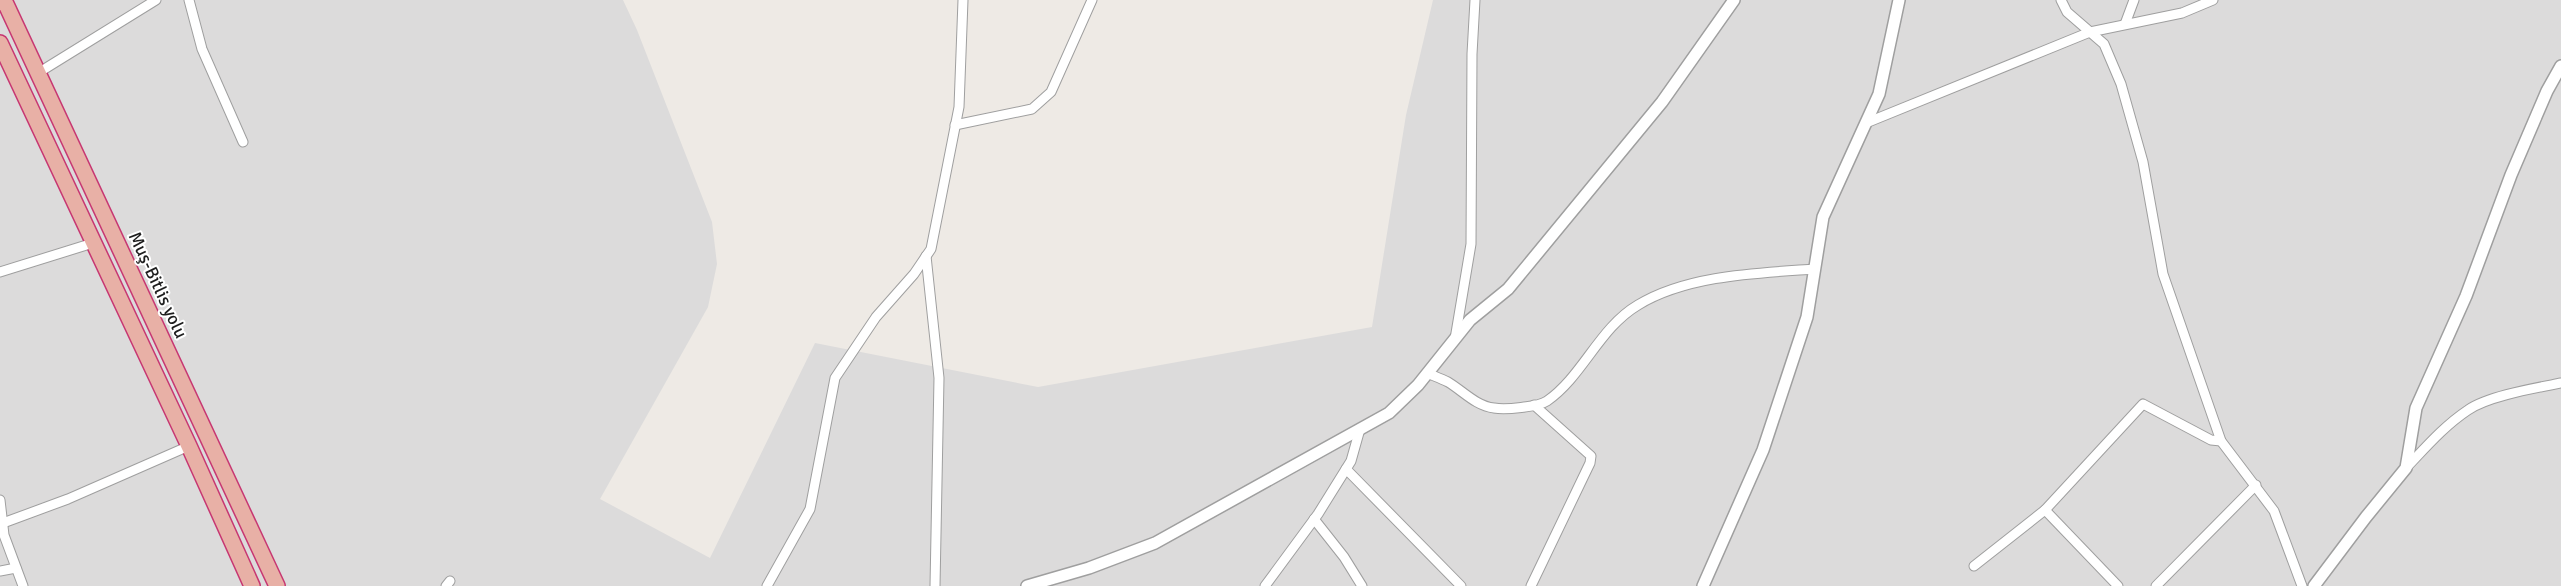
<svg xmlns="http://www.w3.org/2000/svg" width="2561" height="586" font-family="Signika,sans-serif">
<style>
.residential{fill:#dcdbdb}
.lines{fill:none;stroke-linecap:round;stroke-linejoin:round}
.minor-casing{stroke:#9f9f9f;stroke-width:11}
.tertiary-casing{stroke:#9f9f9f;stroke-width:14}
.trunk-casing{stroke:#c73772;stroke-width:18}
.minor{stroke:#fff;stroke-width:9}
.tertiary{stroke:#fff;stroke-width:11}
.trunk{stroke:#e8b0a6;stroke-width:15}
.labels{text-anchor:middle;stroke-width:4;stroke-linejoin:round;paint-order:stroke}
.street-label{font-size:18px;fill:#1e1e1e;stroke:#fff}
</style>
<rect width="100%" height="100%" fill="#eeeae5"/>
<polygon class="residential" points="0,0 623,0 637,30 712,222 717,264 708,307 600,499 710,558 815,343 1038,387 1372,327 1406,115 1433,0 2561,0 2561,586 0,586"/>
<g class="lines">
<defs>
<g id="minor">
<polyline points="189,0 202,49 243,142"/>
<polyline points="2061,0 2067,12 2104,44 2121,84 2143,162 2163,274 2221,441 2274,511 2302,586"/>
<polyline points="2125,24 2134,0"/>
<polyline points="38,73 156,0"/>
<polyline points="1866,123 2090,32 2182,13 2213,0"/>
<polyline points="955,125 1032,109 1051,92 1092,0"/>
<polyline points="926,256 939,378 935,586"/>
<polyline points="0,272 93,243"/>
<polyline points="1455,339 1471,244 1472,54 1475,0"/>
<path d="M1427,373C1434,376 1442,379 1448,382C1463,391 1476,406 1494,408C1505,410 1538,407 1547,401C1583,376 1599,328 1638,305C1687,275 1758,273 1815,269"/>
<path d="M2406,468C2426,447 2444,426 2468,410C2488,396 2536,388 2561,383"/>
<polyline points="1346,469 1461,586"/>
<polyline points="0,500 4,535 23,586"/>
<polyline points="2045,510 2118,586"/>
<polyline points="1314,519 1344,557 1362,586"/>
<polyline points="3,523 68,499 189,446"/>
<polyline points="1974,566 2045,510 2143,404 2211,440 2221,441"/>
<polyline points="0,571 16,568"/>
<polyline points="446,586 450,581"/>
<polyline points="767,586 810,509 835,378 876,317 914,274 931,249 959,107 963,0"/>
<polyline points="1265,586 1318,514 1351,461 1360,429"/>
<polyline points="1531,586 1590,463 1591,456 1534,405"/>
<polyline points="2156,586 2256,485"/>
</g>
<g id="tertiary">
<polyline points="1027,586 1089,568 1155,543 1389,413 1418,385 1470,320 1508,289 1662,102 1734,0"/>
<polyline points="1703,586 1763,450 1807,317 1823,217 1879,94 1899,0"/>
<polyline points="2314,586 2366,517 2406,468 2416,408 2466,296 2511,175 2547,91 2561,66"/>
</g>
<g id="trunk">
<polyline points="4,0 277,586"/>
<polyline points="0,43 189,446 252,586"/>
</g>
</defs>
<use href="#minor" class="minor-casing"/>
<use href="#tertiary" class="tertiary-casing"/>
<use href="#trunk" class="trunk-casing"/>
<use href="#minor" class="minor"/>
<use href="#tertiary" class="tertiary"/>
<use href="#trunk" class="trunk"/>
</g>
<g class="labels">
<g class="street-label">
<text transform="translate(158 285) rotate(65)" y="6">Muş-Bitlis yolu</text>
</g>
</g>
</svg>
